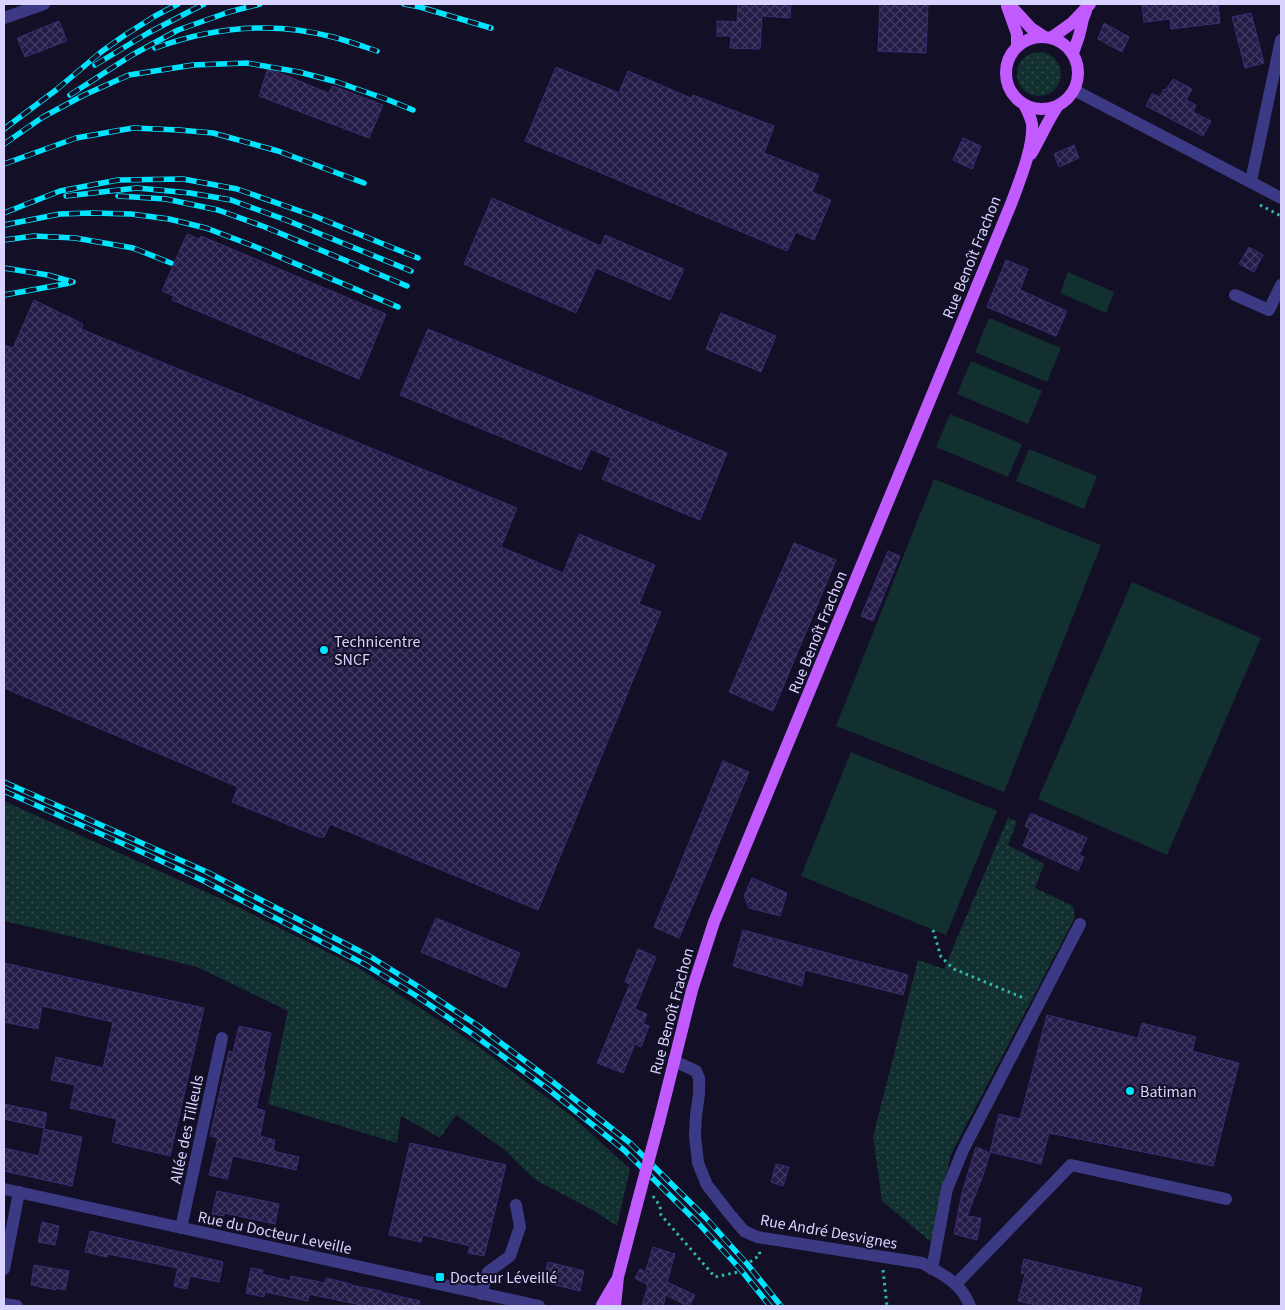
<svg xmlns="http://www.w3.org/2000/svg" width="1285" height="1310" font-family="'Source Sans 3',sans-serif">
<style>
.green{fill:url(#green-dots)}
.pitch{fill:#12302f}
.building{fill:url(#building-cross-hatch);stroke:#3b2d73}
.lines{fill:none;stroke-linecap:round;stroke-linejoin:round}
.path{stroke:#2fb8b0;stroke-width:3;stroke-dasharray:2.5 4;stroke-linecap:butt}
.minor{stroke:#3d3a85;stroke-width:12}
.major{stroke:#c25bff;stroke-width:12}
.rail-casing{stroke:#00e5ff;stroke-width:5.5}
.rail{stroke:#130f26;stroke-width:4;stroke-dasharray:11;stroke-linecap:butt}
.major-bridge{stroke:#c25bff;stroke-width:12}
.poi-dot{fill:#00e5ff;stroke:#130f26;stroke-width:2}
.labels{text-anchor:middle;stroke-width:4;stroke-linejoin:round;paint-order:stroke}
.street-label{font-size:16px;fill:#d9d4ff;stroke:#130f26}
.poi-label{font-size:16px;fill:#d9d4ff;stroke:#130f26;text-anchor:start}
</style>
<defs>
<pattern id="green-dots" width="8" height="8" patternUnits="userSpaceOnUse" patternTransform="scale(1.25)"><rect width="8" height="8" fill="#12302f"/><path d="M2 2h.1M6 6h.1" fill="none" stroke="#344d4e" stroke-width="1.8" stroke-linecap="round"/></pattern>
<pattern id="building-cross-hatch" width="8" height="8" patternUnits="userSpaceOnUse" patternTransform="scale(1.25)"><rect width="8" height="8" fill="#241b47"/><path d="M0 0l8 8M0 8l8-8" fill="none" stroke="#433b63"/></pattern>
</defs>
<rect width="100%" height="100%" fill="#130f26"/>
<g class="green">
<circle cx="1039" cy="74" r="22"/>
<polygon points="4,801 226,901 357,967 475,1044 573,1117 630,1169 617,1226 596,1212 534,1179 506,1151 456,1115 440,1138 401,1116 397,1143 268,1104 288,1011 197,967 69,936 4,921"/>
<polygon points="1008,818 1017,821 1008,845 1044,864 1035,888 1073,906 1075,917 951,1154 931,1242 882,1201 873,1137 918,960 944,969"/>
</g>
<g class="pitch">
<polygon points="1068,272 1114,292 1106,313 1060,293"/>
<polygon points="989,318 1061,348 1047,382 975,352"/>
<polygon points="971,361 1042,391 1028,424 957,394"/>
<polygon points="950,414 1022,444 1008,477 936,447"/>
<polygon points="1029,449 1097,476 1084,509 1016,481"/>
<polygon points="934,479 1101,545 1004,792 836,726"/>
<polygon points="1132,582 1261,638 1167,855 1038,799"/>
<polygon points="851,752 997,811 946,935 801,876"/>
</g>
<g class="building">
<polygon points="738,4 791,4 790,18 762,16 760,49 730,48 731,36 717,36 717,21 737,22"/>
<polygon points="880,4 928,4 926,53 878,51"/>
<polygon points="1142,4 1218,4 1220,23 1171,29 1170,19 1144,22"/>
<polygon points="1251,13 1264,63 1245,68 1232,17"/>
<polygon points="59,21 67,41 25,57 17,38"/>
<polygon points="1104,23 1129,37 1122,52 1098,39"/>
<polygon points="556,67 619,93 628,71 691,98 693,95 774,126 764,153 819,175 812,192 831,200 814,240 796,232 787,251 525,141"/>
<polygon points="268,68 328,93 333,86 383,105 369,138 259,96"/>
<polygon points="1173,79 1192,89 1186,100 1196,105 1193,112 1211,121 1203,136 1146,106 1152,94 1160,97 1164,89 1166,90"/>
<polygon points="963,138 981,146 972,169 953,160"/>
<polygon points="1074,145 1079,158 1059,167 1054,154"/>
<polygon points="492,198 601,246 605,235 684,269 670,300 596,268 576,313 464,264"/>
<polygon points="187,234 199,239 201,236 386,314 359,379 172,300 174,296 162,291"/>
<polygon points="1249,247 1263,255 1254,272 1239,264"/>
<polygon points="1006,260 1028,269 1020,290 1067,311 1056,336 987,307"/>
<polygon points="34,300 83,324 81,329 517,508 501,547 563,573 579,534 655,565 639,604 661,612 538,910 330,824 324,837 319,837 232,802 238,787 4,688 4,345 13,348"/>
<polygon points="721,313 776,336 761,372 706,349"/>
<polygon points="428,329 727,453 700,520 602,479 611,458 591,449 581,470 400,395"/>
<polygon points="794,543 836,560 773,711 729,692"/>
<polygon points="888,551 900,556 873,621 861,616"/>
<polygon points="723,761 749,772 679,938 654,927"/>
<polygon points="1031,813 1087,838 1079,855 1084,857 1078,871 1023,846 1030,829 1025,826"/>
<polygon points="752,878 787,893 780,916 749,908 744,896"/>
<polygon points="436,918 520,953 506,988 421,952"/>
<polygon points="743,930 908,975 903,995 805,970 802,986 733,966"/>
<polygon points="638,949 656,957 635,1009 647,1014 643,1024 649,1026 641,1047 635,1044 623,1073 597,1063 630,984 625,982"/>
<polygon points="4,963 204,1008 170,1156 112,1142 117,1119 70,1108 75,1085 51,1080 56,1057 103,1068 113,1022 42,1006 38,1029 4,1022"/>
<polygon points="1047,1015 1138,1038 1142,1023 1196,1037 1192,1051 1239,1063 1213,1166 1049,1133 1041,1164 990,1152 999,1114 1020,1119"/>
<polygon points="239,1026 271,1033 263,1070 265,1071 256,1108 265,1111 260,1136 275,1140 273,1151 299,1157 296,1170 233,1156 227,1179 209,1175 218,1138 210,1136 229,1051 233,1052"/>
<polygon points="4,1104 47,1113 44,1128 4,1119"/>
<polygon points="44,1129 82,1137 72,1186 4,1171 4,1148 39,1156"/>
<polygon points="410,1143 506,1165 484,1256 468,1253 470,1246 423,1235 421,1242 389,1235"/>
<polygon points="976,1147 990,1153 982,1178 967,1216 981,1218 977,1240 954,1234 962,1193"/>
<polygon points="776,1164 789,1167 783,1186 771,1182"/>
<polygon points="217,1191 279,1204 275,1224 224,1213 224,1216 212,1214"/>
<polygon points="42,1222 59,1226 55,1245 38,1242"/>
<polygon points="90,1231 223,1262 219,1282 190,1276 187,1289 174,1286 178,1268 108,1254 107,1257 85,1252"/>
<polygon points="653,1247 675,1254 667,1282 695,1295 689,1306 687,1306 666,1295 663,1306 642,1306 648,1285 635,1278 640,1269 650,1274 651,1271 646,1270"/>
<polygon points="1024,1259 1142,1288 1138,1306 1041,1306 1018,1301 1025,1274 1021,1273"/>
<polygon points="548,1262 584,1271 580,1291 543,1282"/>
<polygon points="34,1265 69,1271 65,1290 56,1288 56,1290 31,1285"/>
<polygon points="251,1268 263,1270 262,1274 290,1281 291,1276 325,1283 326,1278 351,1284 351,1285 381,1291 381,1292 420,1301 419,1306 365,1306 309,1294 308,1301 265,1292 264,1297 246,1293"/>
</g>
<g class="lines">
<g class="path">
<polyline points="1260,205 1281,216"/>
<polyline points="933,930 941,957 954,969 1026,999"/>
<polyline points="653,1196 660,1206 661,1215 715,1277 738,1272"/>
<polyline points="750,1262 760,1255 759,1250"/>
<polyline points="883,1270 887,1306"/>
</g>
<g class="minor">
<polyline points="4,18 44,4"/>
<polyline points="1074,90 1281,198"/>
<polyline points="1251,181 1281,40"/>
<polyline points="1235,295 1269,310 1281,285"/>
<path d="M674,1061L696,1071L699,1078V1094L696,1116L695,1136L698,1163L707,1185L728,1212L744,1231L757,1237L922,1263C943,1274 962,1284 970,1306"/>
<polyline points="4,1189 539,1306"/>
<polyline points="181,1228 222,1038"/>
<polyline points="4,1269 19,1192"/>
<polyline points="932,1269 947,1189 963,1150 1080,924"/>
<polyline points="956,1284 1071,1165 1226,1199"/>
<polyline points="481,1294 488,1272 510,1256 520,1227 516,1205"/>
<polyline points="4,1304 17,1306"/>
</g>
<g class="major">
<polyline points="1009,4 1031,28 1043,36"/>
<polyline points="1007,6 1017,34 1017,46"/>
<circle cx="1042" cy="73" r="36"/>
<polyline points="1051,38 1072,23 1090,4"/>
<polyline points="1073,53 1079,36 1083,19 1086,11"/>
<path d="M1031,154C1040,139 1047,122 1057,107"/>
<path d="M659,1122L692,990L714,922L1011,204C1019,182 1034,147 1032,124C1031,118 1028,112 1025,106"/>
<polyline points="602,1305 616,1281"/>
<polyline points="615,1306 618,1277 637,1204"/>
</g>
<defs>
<g id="rail">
<polyline points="404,4 420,7 491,28"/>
<path d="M155,48C213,27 273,21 333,37C348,41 362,46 377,51"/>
<polyline points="95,65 148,33 204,4"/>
<polyline points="70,95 132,55 178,30 229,12 260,4"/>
<polyline points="4,129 56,90 101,52 125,35 155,16 178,4"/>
<polyline points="4,144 43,117 84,95 129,75 193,65 247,63 299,72 337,82 386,99 413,110"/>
<polyline points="4,164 76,138 133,128 179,130 213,133 278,151 364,183"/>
<polyline points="66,196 137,188 190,193 231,200 286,220 411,271"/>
<polyline points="118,196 166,199 218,210 265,227 407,286"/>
<polyline points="4,213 60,191 118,180 183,179 237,189 314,216 418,258"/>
<polyline points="4,225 60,214 91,213 131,214 169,219 206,228 256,247 398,307"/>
<polyline points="4,240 34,236 75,238 133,248 171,263"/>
<polyline points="4,268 48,275 73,282"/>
<polyline points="4,295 70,283"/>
<polyline points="4,782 207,872 371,957 419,987 477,1025 553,1082 630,1143 706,1218 748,1265 781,1306"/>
<polyline points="4,791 146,854 204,881 366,965 415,995 471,1033 548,1089 624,1150 699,1224 741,1270 770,1306"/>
</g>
</defs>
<use href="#rail" class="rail-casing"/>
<use href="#rail" class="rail"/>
<polyline class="major-bridge" points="637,1204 659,1122"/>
</g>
<g class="poi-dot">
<circle cx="324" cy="650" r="5"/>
<circle cx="1130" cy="1091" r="5"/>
<rect x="435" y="1272" width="10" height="10" rx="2.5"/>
</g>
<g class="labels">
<g class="street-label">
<text transform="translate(971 257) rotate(-68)" y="6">Rue Benoît Frachon</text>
<text transform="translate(817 632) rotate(-68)" y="6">Rue Benoît Frachon</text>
<text transform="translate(671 1011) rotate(-75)" y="6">Rue Benoît Frachon</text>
<text transform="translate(186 1129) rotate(-78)" y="6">Allée des Tilleuls</text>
<text transform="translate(829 1231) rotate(10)" y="6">Rue André Desvignes</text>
<text transform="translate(275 1232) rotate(12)" y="6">Rue du Docteur Leveille</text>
</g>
<g class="poi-label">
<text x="334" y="647">Technicentre<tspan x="334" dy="18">SNCF</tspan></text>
<text x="1140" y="1097">Batiman</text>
<text x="450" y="1283">Docteur Léveillé</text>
</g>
</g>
<rect width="1285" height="1310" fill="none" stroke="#d9d4ff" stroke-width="10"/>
</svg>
